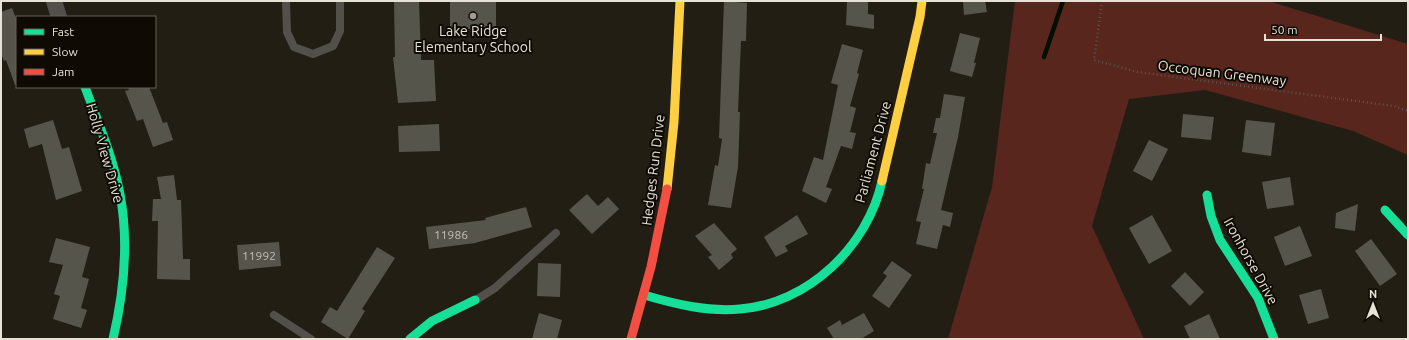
<svg xmlns="http://www.w3.org/2000/svg" width="1409" height="340" font-family="Ubuntu,sans-serif">
<style>
.green{fill:#59261d}
.lines{fill:none;stroke-linecap:round;stroke-linejoin:round}
.stream{stroke:#030f02;stroke-width:4.5}
.building{fill:#56554c}
.path{stroke:#595550;stroke-width:2.5;stroke-dasharray:1 3;stroke-linecap:butt}
.lane{stroke:#534f4b;stroke-width:8}
.street{stroke:#534f4b;stroke-width:16}
.fast{stroke:#16e098;stroke-width:9}
.slow{stroke:#ffcf43;stroke-width:9}
.jam{stroke:#f24e42;stroke-width:9}
.poi-dot{fill:#a29d92;stroke:#0f0b04;stroke-width:1.5}
.labels{text-anchor:middle;stroke-width:4;stroke-linejoin:round;paint-order:stroke}
.number-label{font-size:12px;fill:#c3bfb4}
.poi-label{font-size:14px;fill:#e7e2d6;stroke:#0f0b04}
.street-label{font-size:14px;fill:#e7e2d6;stroke:#0f0b04}
</style>
<rect width="100%" height="100%" fill="#231e13"/>
<polygon class="green" points="1015,1 1268,1 1408,44 1408,155 1353,131 1205,90 1129,99 1092,226 1144,339 948,339 992,187"/>
<g class="lines">
<polyline class="stream" points="1044,57 1063,1"/>
</g>
<g class="building">
<polygon points="394,1 419,1 421,60 434,60 436,101 398,103 393,57 395,57"/>
<polygon points="450,1 496,1 496,28 450,30"/>
<polygon points="724,1 747,3 746,41 741,41 738,112 740,112 738,167 731,208 708,205 715,165 718,166 722,139 719,138"/>
<polygon points="847,1 868,1 868,14 874,15 874,29 846,25"/>
<polygon points="963,1 985,1 987,12 964,15"/>
<polygon points="12,8 17,21 17,84 15,85 6,60 4,61 1,54 1,12"/>
<polygon points="960,33 980,38 974,63 976,63 972,77 950,71"/>
<polygon points="842,44 863,50 857,73 859,74 850,106 856,108 850,132 856,133 852,149 841,146 826,187 832,189 826,203 802,191 814,157 823,160 838,85 831,83"/>
<polygon points="128,87 149,87 163,123 167,122 173,140 153,147 143,119 137,121 125,91 129,90"/>
<polygon points="944,94 965,97 958,137 941,210 953,213 950,227 943,225 937,249 916,244 921,222 916,221 924,189 922,189 926,163 930,164 937,133 933,133 936,118 940,118"/>
<polygon points="1183,114 1214,117 1211,140 1181,137"/>
<polygon points="53,120 62,149 69,147 82,191 56,200 42,144 29,148 24,129"/>
<polygon points="1246,120 1275,123 1271,156 1242,152"/>
<polygon points="439,124 440,151 399,152 398,126"/>
<polygon points="1149,140 1168,149 1152,181 1133,171"/>
<polygon points="174,175 177,200 181,200 183,259 190,259 190,280 157,279 158,221 152,221 153,199 161,199 157,177"/>
<polygon points="1290,177 1294,205 1267,209 1262,182"/>
<polygon points="587,194 598,206 608,197 619,209 592,234 569,210"/>
<polygon points="1358,204 1355,231 1335,228 1336,213"/>
<polygon points="526,207 532,227 475,243 429,249 426,227 486,220 485,218"/>
<polygon points="797,215 808,234 785,246 788,251 776,257 764,237"/>
<polygon points="1152,215 1172,251 1149,264 1129,228"/>
<polygon points="714,223 737,249 731,254 733,258 719,270 708,257 712,255 695,236"/>
<polygon points="1300,226 1312,256 1285,266 1274,237"/>
<polygon points="56,238 90,247 82,277 89,279 81,308 87,310 81,328 53,319 60,296 54,294 63,265 49,262"/>
<polygon points="1371,239 1397,274 1380,286 1355,251"/>
<polygon points="279,242 281,266 239,270 237,245"/>
<polygon points="377,247 395,258 362,309 365,311 348,339 321,322 330,307 337,311"/>
<polygon points="892,261 912,275 889,308 872,296 887,276 883,273"/>
<polygon points="538,263 561,264 560,297 537,296"/>
<polygon points="1185,272 1204,292 1190,306 1171,286"/>
<polygon points="1321,289 1329,318 1308,324 1299,295"/>
<polygon points="539,313 562,320 557,339 532,339"/>
<polygon points="864,313 874,331 861,339 834,339 827,328 840,320 842,325"/>
<polygon points="1209,314 1220,339 1190,339 1184,326"/>
</g>
<g class="lines">
<polyline class="path" points="1102,1 1094,60 1138,72 1394,106 1408,111"/>
<g class="lane">
<polyline points="286,1 287,32 294,47 313,54 333,46 340,31 340,1"/>
<polyline points="476,300 495,288 556,233"/>
<polyline points="274,315 311,339"/>
</g>
<polyline class="street" points="54,1 59,17"/>
<g class="fast">
<path d="M85,87C98,122 113,157 120,194C129,242 124,292 113,339"/>
<polyline points="1207,195 1211,216 1220,240 1258,298 1274,339"/>
<polyline points="1385,210 1408,235"/>
<path d="M644,295C675,304 707,312 740,309C808,304 868,246 882,181"/>
<polyline points="410,339 432,321 475,300"/>
</g>
<g class="slow">
<polyline points="882,181 920,17 922,1"/>
<polyline points="667,189 674,122 680,1"/>
</g>
<polyline class="jam" points="631,339 651,267 667,189"/>
</g>
<circle class="poi-dot" cx="473" cy="16" r="4"/>
<g class="labels">
<g class="number-label">
<text x="451" y="239">11986</text>
<text x="259" y="260">11992</text>
</g>
<g class="poi-label">
<text x="473" y="36">Lake Ridge<tspan x="473" dy="16">Elementary School</tspan></text>
</g>
<g class="street-label">
<text transform="translate(1222 73) rotate(7)" y="5">Occoquan Greenway</text>
<text transform="translate(873 152) rotate(-75)" y="5">Parliament Drive</text>
<text transform="translate(105 153) rotate(74)" y="5">Holly View Drive</text>
<text transform="translate(653 170) rotate(-83)" y="5">Hedges Run Drive</text>
<text transform="translate(1251 261) rotate(61)" y="5">Ironhorse Drive</text>
</g>
</g>
<rect width="1409" height="340" fill="none" stroke="#e7e2d6" stroke-width="4"/>
<rect x="16" y="16" width="140" height="72" fill="#0f0b04" stroke="#656158"/>
<rect x="24" y="29" width="20" height="6" fill="#16e098" stroke="#656158"/>
<text x="52" y="36" font-size="12" fill="#e7e2d6">Fast</text>
<rect x="24" y="49" width="20" height="6" fill="#ffcf43" stroke="#656158"/>
<text x="52" y="56" font-size="12" fill="#e7e2d6">Slow</text>
<rect x="24" y="69" width="20" height="6" fill="#f24e42" stroke="#656158"/>
<text x="52" y="76" font-size="12" fill="#e7e2d6">Jam</text>
<g transform="translate(1373 304)" stroke="#0f0b04" stroke-width="3" paint-order="stroke">
<path d="M0-3L7 15L0 10L-7 15Z" fill="#e7e2d6"/>
<text y="-6" font-size="11" font-weight="bold" text-anchor="middle" fill="#e7e2d6">N</text>
</g>
<path d="M1265 34v6h116v-6" fill="none" stroke="#e7e2d6" stroke-width="2"/>
<text x="1271" y="34" font-size="12" fill="#e7e2d6" stroke="#0f0b04" stroke-width="3" paint-order="stroke">50 m</text>
</svg>
